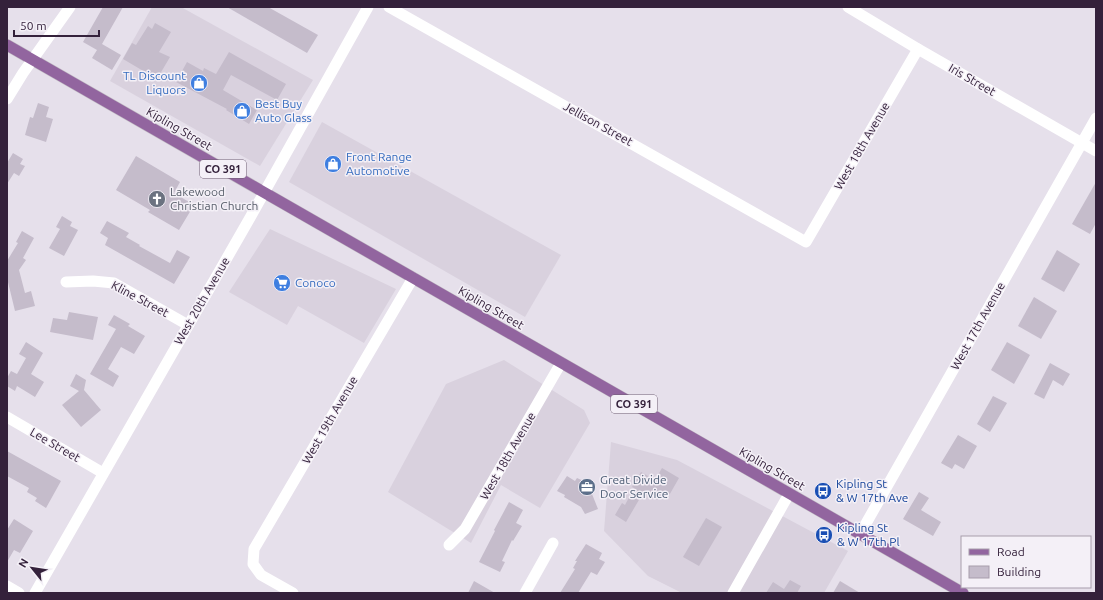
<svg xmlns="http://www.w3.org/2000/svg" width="1103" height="600" font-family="Ubuntu,sans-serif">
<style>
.built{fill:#d9d1de}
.building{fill:#c5bccb}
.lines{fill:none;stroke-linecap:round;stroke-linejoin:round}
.primary-casing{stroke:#c2bcc4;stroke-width:12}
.minor{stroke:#fff;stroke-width:11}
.tertiary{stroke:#fff;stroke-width:11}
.primary{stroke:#92659f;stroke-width:11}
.labels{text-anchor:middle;stroke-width:3;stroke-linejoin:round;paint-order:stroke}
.shield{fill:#f4f0f7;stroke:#6e5f73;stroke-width:1}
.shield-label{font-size:11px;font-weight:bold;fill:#34213b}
.shop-label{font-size:12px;fill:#366cbe;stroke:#f4f0f7;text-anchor:start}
.street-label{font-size:12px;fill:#34213b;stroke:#f4f0f7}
.worship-label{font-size:12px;fill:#5b616d;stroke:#f4f0f7;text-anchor:start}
.service-label{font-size:12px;fill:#4e5e75;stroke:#f4f0f7;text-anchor:start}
.transit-label{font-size:12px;fill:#164399;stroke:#f4f0f7;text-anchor:start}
</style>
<rect width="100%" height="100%" fill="#e6e0eb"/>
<g class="built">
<polygon points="152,7 181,7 313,80 260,166 110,81"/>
<polygon points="322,122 561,255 525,317 289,182"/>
<polygon points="270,229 396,289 364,343 298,306 287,325 229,292"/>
<polygon points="504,360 584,410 590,423 540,508 501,485 471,543 388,492 446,384"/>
<polygon points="611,442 677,460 848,551 824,593 682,593 648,576 604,531"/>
</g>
<g class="building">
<polygon points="103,7 123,7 102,44 121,55 112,70 92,58 97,50 83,42"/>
<polygon points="227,7 268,7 318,35 307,53"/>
<polygon points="155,23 171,32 159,52 170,57 157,79 123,59 132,43 136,45 148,26 152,29"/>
<polygon points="229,52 286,84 277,100 231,75 223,90 257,110 249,124 226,110 227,109 176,82 187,62 203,71 204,68 216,74"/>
<polygon points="38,103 49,107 46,117 53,119 46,142 25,135 30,117 33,118"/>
<polygon points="13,153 23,159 20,164 25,166 19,176 14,173 7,184 7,163"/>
<polygon points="136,156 180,182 174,193 194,205 179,230 148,212 150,210 116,190"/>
<polygon points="1096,182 1096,223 1090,234 1072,224"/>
<polygon points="62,216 72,222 70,226 78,230 64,256 49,248 60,229 56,227"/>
<polygon points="107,221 129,233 126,237 140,245 139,246 170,263 177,250 190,257 174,284 105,245 108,238 100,233"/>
<polygon points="22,231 34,238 23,258 26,260 19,270 25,293 31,291 35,306 15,311 7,278 7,261 18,243 16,242"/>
<polygon points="1057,250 1080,264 1064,292 1041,279"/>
<polygon points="1034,297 1057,311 1041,339 1018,326"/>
<polygon points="69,312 98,317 93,340 50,332 53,318 67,320"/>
<polygon points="114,315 130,324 128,326 145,336 134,354 121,347 108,369 119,376 113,387 90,374 116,329 108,325"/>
<polygon points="26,342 43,353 31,374 44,382 35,397 17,386 15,391 7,386 7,378 11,371 17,374 26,358 19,354"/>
<polygon points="1007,342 1030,355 1014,384 991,370"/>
<polygon points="1050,363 1070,374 1063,386 1053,380 1044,399 1034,394"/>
<polygon points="76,374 86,380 84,390 101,410 81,427 62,405 79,391 70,386"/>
<polygon points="993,396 1007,403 990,432 977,424"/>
<polygon points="958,435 977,446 964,469 955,464 952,469 941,463"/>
<polygon points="7,451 61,481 46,508 35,501 37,498 27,492 29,488 7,476"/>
<polygon points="662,468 679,478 667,499 664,497 662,499 659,497 657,500 643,493 626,522 615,515 622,503 625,505 634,488 632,487 641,472 655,480"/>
<polygon points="567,476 575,481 577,478 590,484 586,490 592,494 598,509 585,514 581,507 564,497 565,495 557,491"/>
<polygon points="919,492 929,498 921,510 941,522 933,536 903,519"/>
<polygon points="509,502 523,510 516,523 522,526 513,541 512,540 502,561 505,562 500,572 479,562 495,531 494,530"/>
<polygon points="706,518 722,527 699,566 683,557"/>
<polygon points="14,519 33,531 20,553 14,550 7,562 7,530"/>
<polygon points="586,544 602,553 599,559 605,562 597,575 591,572 578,593 560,593 575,569 573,568 577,561 575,561"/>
<polygon points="790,580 801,586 797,593 766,593 773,582 784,589"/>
<polygon points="474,581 495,593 468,593"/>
<polygon points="840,581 860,593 833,593"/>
</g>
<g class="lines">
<defs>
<polyline id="primary" points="7,45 963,593"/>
</defs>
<use href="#primary" class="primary-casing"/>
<g class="minor">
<polyline points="389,7 806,242 918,49"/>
<polyline points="848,7 918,49 1096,151"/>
<polyline points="7,99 23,73 70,7"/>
<polyline points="66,282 93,281 114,283 188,325"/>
<polyline points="7,417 103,473"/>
<polyline points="860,534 1096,118"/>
<polyline points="449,545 465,529 561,363"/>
<polyline points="7,586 19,593"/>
<polyline points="293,593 261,575 253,564 254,549 413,278"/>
<polyline points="525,593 553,543"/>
<polyline points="733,593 789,494"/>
</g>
<polyline class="tertiary" points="35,593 251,216 368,7"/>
<use href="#primary" class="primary"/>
</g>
<defs>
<symbol id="shop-disc" viewBox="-11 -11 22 22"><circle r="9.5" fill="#3f7fe0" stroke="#f4f0f7"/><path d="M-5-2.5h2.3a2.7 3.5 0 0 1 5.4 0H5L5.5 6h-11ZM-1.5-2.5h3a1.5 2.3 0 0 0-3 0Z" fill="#fff"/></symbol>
<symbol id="church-disc" viewBox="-11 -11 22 22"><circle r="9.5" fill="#6b7280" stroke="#f4f0f7"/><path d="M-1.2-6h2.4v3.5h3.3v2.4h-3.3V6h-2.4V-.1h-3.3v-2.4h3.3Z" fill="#fff"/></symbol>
<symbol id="supermarket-disc" viewBox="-11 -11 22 22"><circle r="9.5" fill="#3f7fe0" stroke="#f4f0f7"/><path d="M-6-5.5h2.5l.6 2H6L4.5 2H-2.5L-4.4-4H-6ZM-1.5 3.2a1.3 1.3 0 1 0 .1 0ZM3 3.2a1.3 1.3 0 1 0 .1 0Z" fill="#fff"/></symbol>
<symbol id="office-disc" viewBox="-11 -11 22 22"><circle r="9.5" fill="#5c6f8a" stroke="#f4f0f7"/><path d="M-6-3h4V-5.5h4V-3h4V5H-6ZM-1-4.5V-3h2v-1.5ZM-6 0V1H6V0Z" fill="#fff"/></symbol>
<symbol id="bus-disc" viewBox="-11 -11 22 22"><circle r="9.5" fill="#1a4fb4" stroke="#f4f0f7"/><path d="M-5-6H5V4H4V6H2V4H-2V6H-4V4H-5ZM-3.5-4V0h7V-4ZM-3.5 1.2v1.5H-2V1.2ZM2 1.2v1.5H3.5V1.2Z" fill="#fff"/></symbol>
</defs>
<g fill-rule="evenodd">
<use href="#shop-disc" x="189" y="73" width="20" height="20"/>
<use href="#shop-disc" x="232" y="101" width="20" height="20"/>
<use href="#shop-disc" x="323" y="154" width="20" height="20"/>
<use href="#church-disc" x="147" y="189" width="20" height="20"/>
<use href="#supermarket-disc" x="272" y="273" width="20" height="20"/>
<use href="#office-disc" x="577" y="477" width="20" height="20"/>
<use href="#bus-disc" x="813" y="481" width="20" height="20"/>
<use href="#bus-disc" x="814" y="525" width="20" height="20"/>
</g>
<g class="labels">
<g class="shield">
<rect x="200" y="160" width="46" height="18" rx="3"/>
<rect x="611" y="395" width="46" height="18" rx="3"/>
</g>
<g class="shield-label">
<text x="223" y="173">CO 391</text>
<text x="634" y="408">CO 391</text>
</g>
<g class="shop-label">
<text x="186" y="80" text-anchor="end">TL Discount<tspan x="186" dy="14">Liquors</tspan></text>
<text x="255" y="108">Best Buy<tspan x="255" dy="14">Auto Glass</tspan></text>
<text x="346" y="161">Front Range<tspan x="346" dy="14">Automotive</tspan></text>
<text x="295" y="287">Conoco</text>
</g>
<g class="street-label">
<text transform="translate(972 80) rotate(30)" y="4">Iris Street</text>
<text transform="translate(598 124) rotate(29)" y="4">Jellison Street</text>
<text transform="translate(179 129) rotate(30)" y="4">Kipling Street</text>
<text transform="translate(862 146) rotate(-60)" y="4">West 18th Avenue</text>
<text transform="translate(140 299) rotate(28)" y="4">Kline Street</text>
<text transform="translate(202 301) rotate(-60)" y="4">West 20th Avenue</text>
<text transform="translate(491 308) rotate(30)" y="4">Kipling Street</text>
<text transform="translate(978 326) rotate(-61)" y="4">West 17th Avenue</text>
<text transform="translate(330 420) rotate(-60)" y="4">West 19th Avenue</text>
<text transform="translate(55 445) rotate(30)" y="4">Lee Street</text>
<text transform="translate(508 456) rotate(-60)" y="4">West 18th Avenue</text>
<text transform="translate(772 469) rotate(30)" y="4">Kipling Street</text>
</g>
<g class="worship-label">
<text x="170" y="196">Lakewood<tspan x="170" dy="14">Christian Church</tspan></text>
</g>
<g class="service-label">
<text x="600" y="484">Great Divide<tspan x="600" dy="14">Door Service</tspan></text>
</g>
<g class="transit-label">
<text x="836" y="488">Kipling St<tspan x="836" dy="14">&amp; W 17th Ave</tspan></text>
<text x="837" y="532">Kipling St<tspan x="837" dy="14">&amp; W 17th Pl</tspan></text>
</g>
</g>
<rect width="1103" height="600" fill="none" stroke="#34213b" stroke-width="16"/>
<rect x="961" y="536" width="130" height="52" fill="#f4f0f7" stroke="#a79dac"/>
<rect x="969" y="549" width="20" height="6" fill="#92659f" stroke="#a79dac"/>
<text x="997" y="556" font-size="12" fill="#34213b">Road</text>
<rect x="969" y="566" width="20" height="12" fill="#c5bccb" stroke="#a79dac"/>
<text x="997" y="576" font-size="12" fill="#34213b">Building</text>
<g transform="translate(32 568) rotate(300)" stroke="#f4f0f7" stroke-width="3" paint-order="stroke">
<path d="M0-3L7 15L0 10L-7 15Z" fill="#34213b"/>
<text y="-6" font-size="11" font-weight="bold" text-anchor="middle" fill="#34213b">N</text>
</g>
<path d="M14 30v6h85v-6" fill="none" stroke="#34213b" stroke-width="2"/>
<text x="20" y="30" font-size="12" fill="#34213b" stroke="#f4f0f7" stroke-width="3" paint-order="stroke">50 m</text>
</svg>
